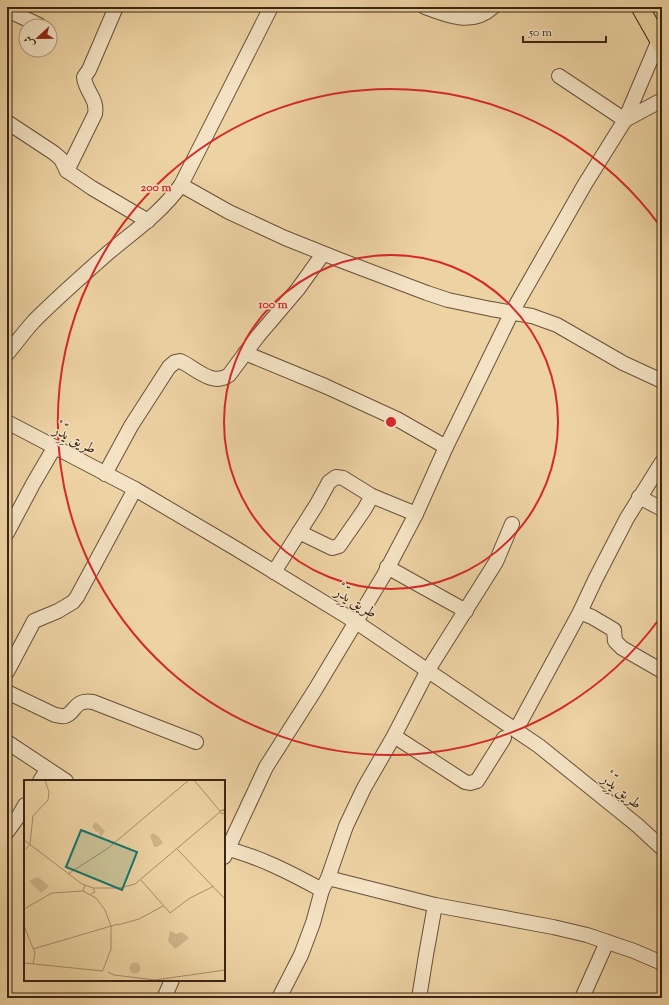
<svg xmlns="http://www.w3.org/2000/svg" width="669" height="1005" font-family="'Sorts Mill Goudy',Amiri,serif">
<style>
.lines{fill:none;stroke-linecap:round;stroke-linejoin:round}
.minor-casing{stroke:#685038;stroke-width:16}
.major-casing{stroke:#3b2514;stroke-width:19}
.minor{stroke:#f3e2c3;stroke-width:14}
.major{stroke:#edd2a3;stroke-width:17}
.ring{fill:none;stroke:#d62828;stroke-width:2}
.labels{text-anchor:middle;stroke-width:3;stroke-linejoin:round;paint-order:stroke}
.street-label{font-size:15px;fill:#3b2514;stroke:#f3e2c3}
.inset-road{fill:none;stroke:#a68d6a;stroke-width:1}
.view{fill:#0f766e;fill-opacity:0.15;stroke:#0f766e;stroke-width:2}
.inset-edge{fill:none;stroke:#3b2514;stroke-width:2}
.centre{fill:#d62828;stroke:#f3e2c3;stroke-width:2}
.ring-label{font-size:12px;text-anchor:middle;font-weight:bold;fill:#d62828;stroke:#f3e2c3;stroke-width:3;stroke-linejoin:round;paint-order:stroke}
</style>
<rect width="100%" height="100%" fill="#edd2a3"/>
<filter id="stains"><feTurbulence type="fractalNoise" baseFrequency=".005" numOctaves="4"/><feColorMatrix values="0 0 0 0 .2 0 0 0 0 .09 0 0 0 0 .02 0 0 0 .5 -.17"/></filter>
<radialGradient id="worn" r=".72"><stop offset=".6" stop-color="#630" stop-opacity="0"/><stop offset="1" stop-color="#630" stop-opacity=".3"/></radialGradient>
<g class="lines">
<defs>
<g id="minor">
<path d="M425,7C448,16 472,26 493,7"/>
<polyline points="7,10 39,25"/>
<polyline points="559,76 625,120"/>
<polyline points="625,120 662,100"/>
<polyline points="7,122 54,153 61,159 67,171 92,188 148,221"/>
<path d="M67,171L95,114C98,99 85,91 84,77L89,70L116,7"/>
<polyline points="181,185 229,212 285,238 340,260 427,293 448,300 491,309 532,316 557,325 623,363 662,381"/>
<polyline points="245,353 325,386 397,419 446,447"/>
<path d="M7,354C16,343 25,331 34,321C58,297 83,275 108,253C134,231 161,213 181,185L271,7"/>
<polyline points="7,422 135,489 235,548 356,622 539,746 637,825 662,848"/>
<path d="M105,474L131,426L169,367L175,362L180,361C196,368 212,387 229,375L258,336L298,289L323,254"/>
<polyline points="639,497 662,509"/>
<polyline points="299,532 332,548 339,546 364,510 372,496"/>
<polyline points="7,533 33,484 54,448"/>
<polyline points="387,567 466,611"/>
<polyline points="274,572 317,504 329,482 336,477 343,478 372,496 416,514"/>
<polyline points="580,612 592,617 614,630 615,641 622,648 662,671"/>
<polyline points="7,672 34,621 58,611 73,602 77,597 135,489"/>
<path d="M7,692L55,715C58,715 62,717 65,716C76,713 73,699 93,702L196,742"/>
<polyline points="516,730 580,612 596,578 627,518 662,462"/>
<polyline points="394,736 465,782 470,783 477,781 504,738"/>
<polyline points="7,742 66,781"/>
<polyline points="40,781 47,770"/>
<polyline points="7,832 20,814 25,805"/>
<path d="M224,848C258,856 291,873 322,890L328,878L346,826L364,788L394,736L428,670L496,562L512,524"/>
<polyline points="224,857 266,767 315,690 384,575 416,514 446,447 512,312 585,184 625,120 659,40"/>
<polyline points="328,878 435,905 553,927 587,935 634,951 662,963"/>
<polyline points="164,998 172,980"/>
<polyline points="279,998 301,955 313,923 322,890"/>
<polyline points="419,998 426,955 435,905"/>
<polyline points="582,998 607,942"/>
</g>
<polyline id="major" points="640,7 662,46"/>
</defs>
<use href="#minor" class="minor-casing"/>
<use href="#major" class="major-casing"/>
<use href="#minor" class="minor"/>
<use href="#major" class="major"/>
</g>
<g class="ring">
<circle cx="391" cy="422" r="167"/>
<path d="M660 618A333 333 0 1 1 660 226"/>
</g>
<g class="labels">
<g class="street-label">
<text transform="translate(75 439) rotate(28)" y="5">طريق يِدِّرْ</text>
<text transform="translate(356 602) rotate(32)" y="5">طريق يِدِّرْ</text>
<text transform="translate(622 791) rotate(39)" y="5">طريق يِدِّرْ</text>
</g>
</g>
<g transform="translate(24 780)">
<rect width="201" height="201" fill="#edd2a3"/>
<path d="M72,42L81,51L77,57L74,51L72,52L68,46ZM129,53L135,57L139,63L133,67H130L126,56ZM14,97L25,106L17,113L5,101ZM146,151L152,154L158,152L165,158L151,169L144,161ZM105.5 188a5.5 5.5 0 1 1 11 0a5.5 5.5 0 1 1-11 0Z" fill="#cfb58b"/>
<path class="inset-road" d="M170,0L196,31M199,30L201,33L198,34L196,31L201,29M0,60L58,104L69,108L71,112L67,114M2,69L6,64L9,36L24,20L25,12L21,0M153,69L201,119M44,94L83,69L165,0M117,100L146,133L166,118L190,106M61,105L59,111L72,118L81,130L87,146V169L79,190M69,108H96L111,104L196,32M0,129L28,113L59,111M94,145L115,139L139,126M0,146L11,173L9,184M9,169L94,144M0,183L79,191M84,192L90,195L131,200L201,190"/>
<path class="view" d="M57,50L113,72L98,110L42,87Z"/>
<rect width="201" height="201" class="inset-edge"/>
</g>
<circle cx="391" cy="422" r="6" class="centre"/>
<g class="ring-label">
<text x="156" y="191">200 m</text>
<text x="273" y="308">100 m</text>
</g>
<rect width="669" height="1005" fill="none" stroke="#edd2a3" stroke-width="24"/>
<rect x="8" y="8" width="653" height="989" fill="none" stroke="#3b2514" stroke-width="2"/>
<rect x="12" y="12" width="645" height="981" fill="none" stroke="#3b2514"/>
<g transform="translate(38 38) rotate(248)"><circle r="19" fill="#f3e2c3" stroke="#a9967d"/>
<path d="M0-3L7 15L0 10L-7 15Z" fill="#8f2418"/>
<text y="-6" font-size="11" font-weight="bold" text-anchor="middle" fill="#3b2514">ش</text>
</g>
<path d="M523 36v6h83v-6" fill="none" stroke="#3b2514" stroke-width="2"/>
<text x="529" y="36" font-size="12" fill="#3b2514" stroke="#f3e2c3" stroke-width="3" paint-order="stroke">50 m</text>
<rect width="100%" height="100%" filter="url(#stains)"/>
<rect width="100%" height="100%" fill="url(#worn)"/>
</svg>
